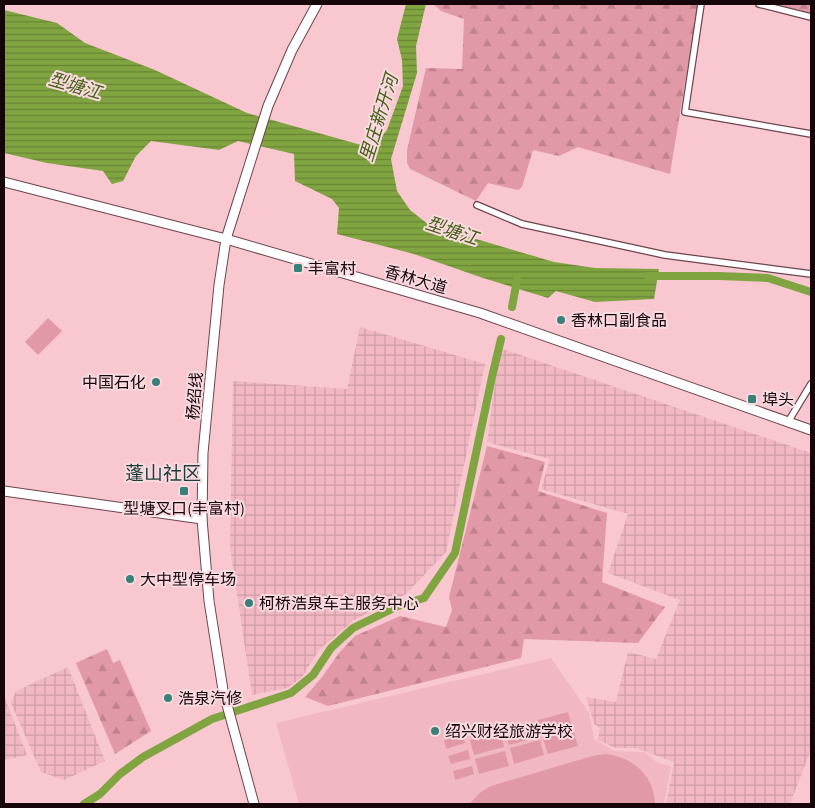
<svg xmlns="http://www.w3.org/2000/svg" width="815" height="808" font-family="'Source Sans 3','Noto Sans SC',sans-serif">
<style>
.built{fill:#f1b8c3}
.industrial{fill:url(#industrial-grid)}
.forest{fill:url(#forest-firs)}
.pitch{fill:#e299a7}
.water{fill:url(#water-rules)}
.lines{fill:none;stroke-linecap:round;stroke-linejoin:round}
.canal{stroke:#80a540;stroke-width:8}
.street-casing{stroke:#6d454d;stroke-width:8}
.secondary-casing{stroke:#6d454d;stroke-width:11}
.primary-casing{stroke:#6d454d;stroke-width:11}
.street{stroke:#fff;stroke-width:5.5}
.secondary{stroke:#fff;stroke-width:9}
.primary{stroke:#fff;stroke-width:9}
.poi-dot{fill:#398079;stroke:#f8dadf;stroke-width:2}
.labels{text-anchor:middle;stroke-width:4;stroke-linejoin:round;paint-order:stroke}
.poi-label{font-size:16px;fill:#16060a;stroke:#f8dadf;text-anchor:start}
.street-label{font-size:16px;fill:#16060a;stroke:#f8dadf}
.water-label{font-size:18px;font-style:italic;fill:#465e18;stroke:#f8dadf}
.quarter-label{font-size:19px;fill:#1b3d39;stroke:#f8dadf}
</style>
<defs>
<pattern id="industrial-grid" width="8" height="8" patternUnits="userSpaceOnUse" patternTransform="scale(1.25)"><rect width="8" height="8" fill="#f1b8c3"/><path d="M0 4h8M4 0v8" fill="none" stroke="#ce9da6"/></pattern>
<pattern id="forest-firs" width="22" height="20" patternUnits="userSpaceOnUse" patternTransform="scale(1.25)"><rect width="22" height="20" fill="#e299a7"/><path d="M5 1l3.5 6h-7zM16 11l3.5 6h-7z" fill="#c1828e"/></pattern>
<pattern id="water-rules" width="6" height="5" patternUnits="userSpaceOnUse" patternTransform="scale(1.25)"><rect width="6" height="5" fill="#80a540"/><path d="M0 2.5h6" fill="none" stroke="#688434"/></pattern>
</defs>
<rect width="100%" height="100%" fill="#f8c7d0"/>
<polygon class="built" points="551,658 589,713 594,739 614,751 644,752 658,763 671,766 664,804 299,804 276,723"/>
<g class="industrial">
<polygon points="360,327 485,364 446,552 406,594 354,620 319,650 302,677 287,688 252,695 230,547 233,381 347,389"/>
<polygon points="500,348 811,453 811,750 790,804 666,804 674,762 636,748 616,748 598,740 600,728 594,724 586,697 616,702 628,652 656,659 680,600 608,573 628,514 541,489 550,459 487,442"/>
<polygon points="68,667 105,761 64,780 41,772 11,703 16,691"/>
<polygon points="4,696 27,755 4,760"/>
</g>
<g class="forest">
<polygon points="433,4 698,4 670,174 578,147 559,156 533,150 522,187 518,190 488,183 476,201 410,169 407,163 407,150 426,68 462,69 464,19 441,11"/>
<polygon points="773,4 811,4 811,13"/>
<polygon points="487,446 545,462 538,491 607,513 602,582 665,607 638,643 524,639 521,658 328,706 305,697 322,677 339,653 355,636 400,616 446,627 452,610 449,597"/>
<polygon points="107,649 113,663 120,660 151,731 115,754 76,663"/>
</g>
<g class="pitch">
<polygon points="48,318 62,331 38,355 25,342"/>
<polygon points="568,712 572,727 542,735 538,720"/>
<polygon points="534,721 539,737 509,745 505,730"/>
<polygon points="573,730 578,746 548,754 543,739"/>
<polygon points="500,731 504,747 474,755 470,740"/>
<polygon points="463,735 465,743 446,749 444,740"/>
<polygon points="540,740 544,755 514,764 510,748"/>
<polygon points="468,750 470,759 451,764 448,756"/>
<polygon points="505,751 509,766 479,774 475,759"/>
<path d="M605,754C633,757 654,775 655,804H469L481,792L491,786L592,756Z"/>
<polygon points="472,766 474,774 455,780 453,771"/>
</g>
<polygon class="water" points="406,4 426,4 416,46 417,73 391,159 397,191 410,210 429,225 554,262 595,268 659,269 654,299 595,302 556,291 548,298 483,278 414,254 337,234 339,208 332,199 295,181 294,154 238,141 219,150 151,141 136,156 123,181 112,184 103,171 47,163 4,153 4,10 57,23 85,43 155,70 247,113 372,148 387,130 403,86 402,60 397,39"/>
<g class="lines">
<g class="canal">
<polyline points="648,276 719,276 768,278 811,292"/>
<polyline points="512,307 517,280"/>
<polyline points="84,804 100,794 120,774 143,757 212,719 291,693 313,675 331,648 353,628 398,606 424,598 455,553 492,377 501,339"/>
</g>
<defs>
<g id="street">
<polyline points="701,4 685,112 811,134"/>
<polyline points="759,4 811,17"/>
<polyline points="477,205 522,224 665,255 811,274"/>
<polyline points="788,422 811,384"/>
</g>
<g id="secondary">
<polyline points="4,182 226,239 480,313 811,430"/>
<polyline points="4,491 202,519"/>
</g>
<polyline id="primary" points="254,804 223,690 209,601 202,519 203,453 219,285 226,239 268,106 292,50 317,4"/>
</defs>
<use href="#street" class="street-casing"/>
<use href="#secondary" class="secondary-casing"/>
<use href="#primary" class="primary-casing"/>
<use href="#street" class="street"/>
<use href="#secondary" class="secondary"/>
<use href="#primary" class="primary"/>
</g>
<g class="poi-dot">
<rect x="293" y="263" width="10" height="10" rx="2.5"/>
<circle cx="561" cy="320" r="5"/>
<circle cx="156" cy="382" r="5"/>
<rect x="747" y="394" width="10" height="10" rx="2.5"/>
<rect x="179" y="486" width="10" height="10" rx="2.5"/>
<circle cx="130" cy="579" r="5"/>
<circle cx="249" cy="603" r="5"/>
<circle cx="168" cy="698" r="5"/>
<circle cx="435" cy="731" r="5"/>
</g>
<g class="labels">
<g class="poi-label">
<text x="308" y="274">丰富村</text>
<text x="571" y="326">香林口副食品</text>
<text x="146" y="388" text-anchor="end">中国石化</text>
<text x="762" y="405">埠头</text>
<text x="184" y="514" text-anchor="middle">型塘叉口(丰富村)</text>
<text x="140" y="585">大中型停车场</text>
<text x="259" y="609">柯桥浩泉车主服务中心</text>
<text x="178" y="704">浩泉汽修</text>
<text x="445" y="737">绍兴财经旅游学校</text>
</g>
<g class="street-label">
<text transform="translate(416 279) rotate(16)" y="6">香林大道</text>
<text transform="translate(194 396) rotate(-85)" y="6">杨绍线</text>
</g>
<g class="water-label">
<text transform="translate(75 86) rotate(16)" y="6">型塘江</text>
<text transform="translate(379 118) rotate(-73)" y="6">里庄新开河</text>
<text transform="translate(452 231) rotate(18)" y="6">型塘江</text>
</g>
<g class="quarter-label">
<text x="163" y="480">蓬山社区</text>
</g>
</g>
<rect width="815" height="808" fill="none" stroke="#16060a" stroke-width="10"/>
</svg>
